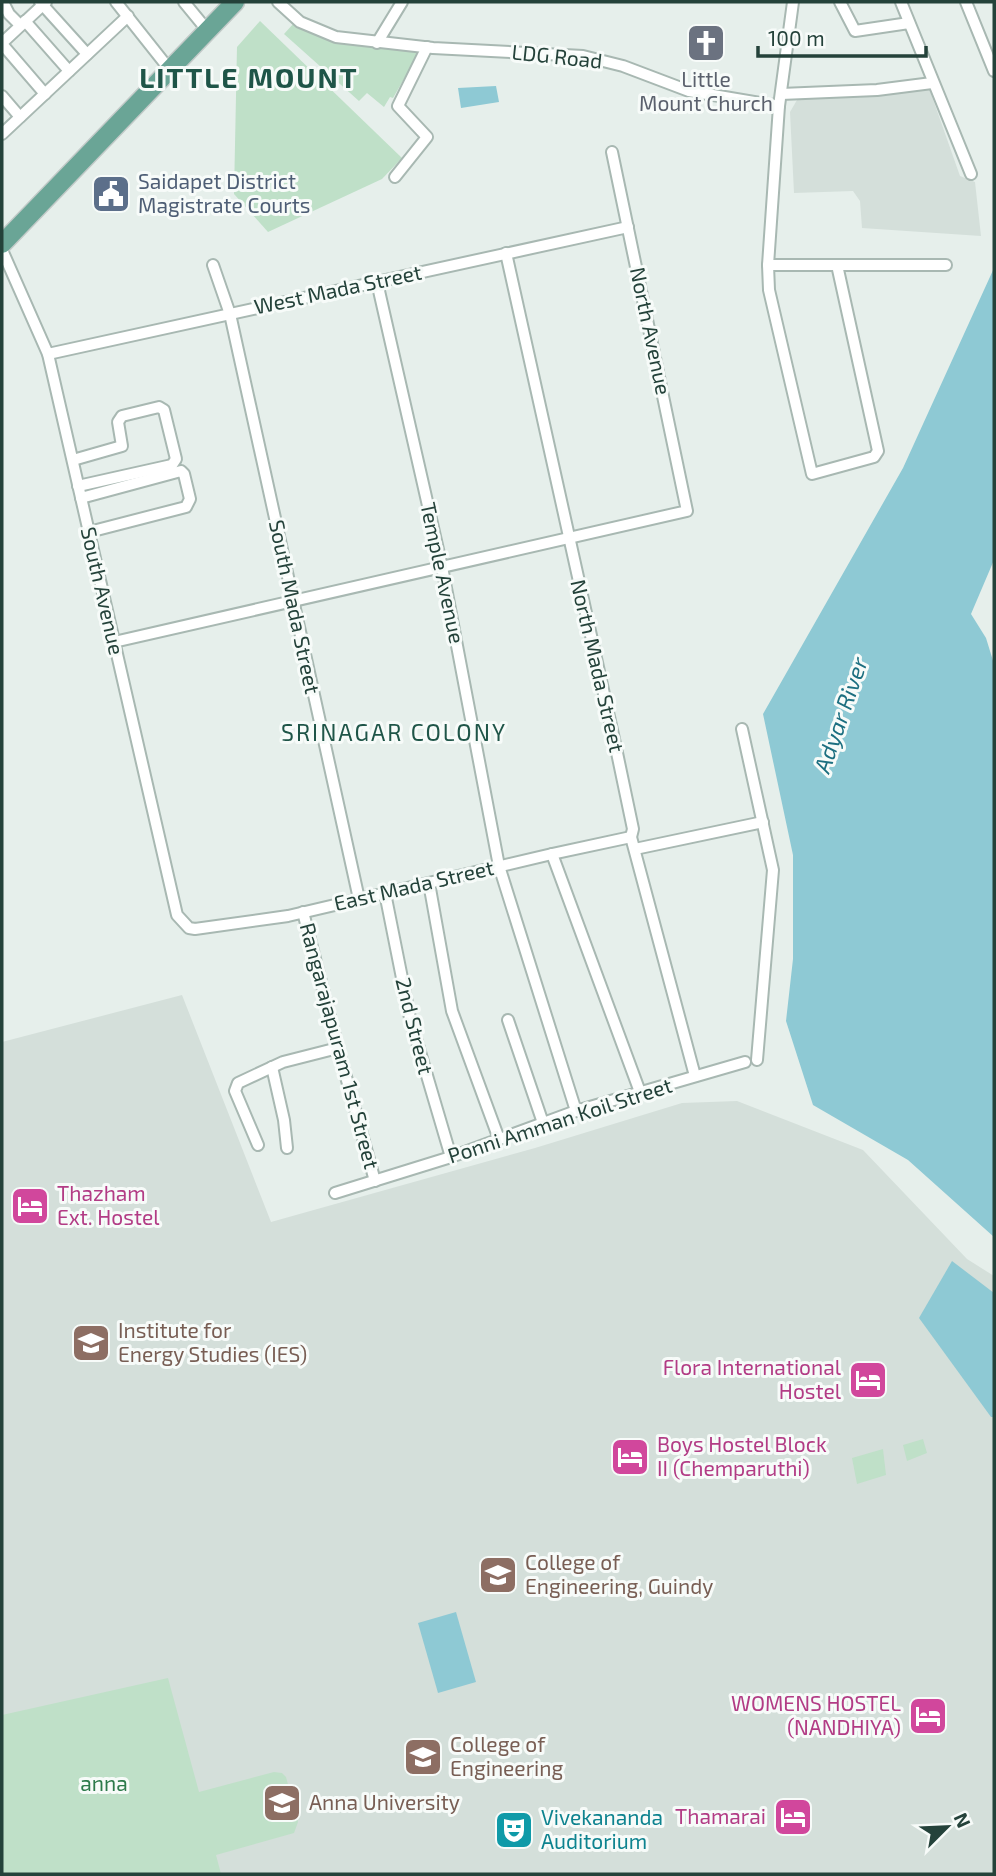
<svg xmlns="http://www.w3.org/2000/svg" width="996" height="1876" font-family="'Exo 2',sans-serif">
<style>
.built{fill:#d4dfda}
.green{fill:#bfe0c8}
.water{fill:#8ec9d4}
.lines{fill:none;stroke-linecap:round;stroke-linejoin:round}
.street-casing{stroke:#a8b8b2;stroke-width:14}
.primary-casing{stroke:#c2cac8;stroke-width:21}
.street{stroke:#fff;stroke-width:10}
.primary{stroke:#6aa596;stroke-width:18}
.labels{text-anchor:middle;stroke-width:6;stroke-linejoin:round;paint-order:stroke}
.street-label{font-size:21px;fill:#24423a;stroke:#f7fbf9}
.worship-label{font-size:21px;fill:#5b616d;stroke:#f7fbf9}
.service-label{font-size:21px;fill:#4e5e75;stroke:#f7fbf9;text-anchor:start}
.hotel-label{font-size:21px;fill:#b23c85;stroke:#f7fbf9;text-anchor:end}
.education-label{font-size:21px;fill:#785e54;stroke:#f7fbf9;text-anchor:start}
.park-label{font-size:21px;fill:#2d7a4b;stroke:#f7fbf9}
.culture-label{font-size:21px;fill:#0d838f;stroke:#f7fbf9;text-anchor:start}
.water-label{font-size:23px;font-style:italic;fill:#1c6f80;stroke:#f7fbf9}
.neighbourhood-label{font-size:23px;letter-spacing:2px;fill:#1f5548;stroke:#f7fbf9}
.district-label{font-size:28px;font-weight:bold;letter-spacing:2px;fill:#1f5548;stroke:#f7fbf9}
</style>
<rect width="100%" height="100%" fill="#e6efeb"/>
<g class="built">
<polygon points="929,88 960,176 975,182 981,236 862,228 860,201 853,191 794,193 790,112 797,100"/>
<polygon points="182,995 271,1222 535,1148 682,1103 737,1101 863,1150 967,1259 994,1276 994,1874 2,1874 2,1042"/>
</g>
<g class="green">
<polygon points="260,21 402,158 382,179 268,232 234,194 237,47"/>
<path d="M294,23C333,45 377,47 420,51L393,98L390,97L384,107L367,93L359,101L284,34Z"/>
<polygon points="923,1439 927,1453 907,1461 903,1445"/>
<polygon points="883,1449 886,1475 857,1484 852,1458"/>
<polygon points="168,1678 199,1792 274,1772 282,1773 286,1777 298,1822 294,1833 216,1855 221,1874 2,1874 2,1715"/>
</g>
<g class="water">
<polygon points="496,86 499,102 461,108 458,88"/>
<polygon points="994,268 994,560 971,614 986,638 994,664 994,1237 908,1160 813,1105 786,1021 793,959 793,855 763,714 903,468"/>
<polygon points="952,1261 994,1293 994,1417 991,1417 919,1318"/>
<polygon points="456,1612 476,1682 438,1693 418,1623"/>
</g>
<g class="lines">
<defs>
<g id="street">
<polyline points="3,2 9,14 20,25"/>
<polyline points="40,2 87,54"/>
<polyline points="116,2 170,70"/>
<polyline points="184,2 207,30"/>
<polyline points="278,2 300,22 336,37 433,48 583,56 623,66 689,91 779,106"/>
<polyline points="793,2 779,106 768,265 769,290 812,474 874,457 878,451 837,265"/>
<polyline points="840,2 855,31 909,23"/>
<polyline points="901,2 971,174"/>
<polyline points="966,2 994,71"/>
<polyline points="25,21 69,71"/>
<polyline points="2,43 46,2"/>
<polyline points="377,43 402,2"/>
<polyline points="2,44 45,94"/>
<polyline points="781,94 877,90 932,83"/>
<polyline points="2,96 20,117"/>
<polyline points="2,134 128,16"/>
<polyline points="395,177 427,137 398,106 427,47"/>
<polyline points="2,250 48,354 177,915 189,928 195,929 288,916 552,854 631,837"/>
<polyline points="506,253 616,748 633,829 631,837 695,1076"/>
<polyline points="213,265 230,314 359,899"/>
<polyline points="768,265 946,265"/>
<polyline points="377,282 442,567 499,866 576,1111"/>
<polyline points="48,354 628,227"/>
<polyline points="73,460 122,446 118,422 122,416 159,407 164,410 176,459 172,465 78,486"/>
<polyline points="81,498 181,471 184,474 190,499 186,507 89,532"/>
<polyline points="114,642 687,511 612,152"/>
<polyline points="742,729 773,870 757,1060"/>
<polyline points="635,849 763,822"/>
<polyline points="552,854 640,1092"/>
<polyline points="429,883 452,1011 499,1139"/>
<polyline points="385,893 410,1018 451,1157"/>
<polyline points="303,912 338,1048 375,1181"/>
<polyline points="508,1020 543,1123"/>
<polyline points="272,1067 284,1120 287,1148"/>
<polyline points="258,1145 235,1091 238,1083 283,1062 338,1048"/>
<polyline points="335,1193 451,1157 576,1111 745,1062"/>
</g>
<polyline id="primary" points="2,244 235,2"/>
</defs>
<use href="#street" class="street-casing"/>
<use href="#primary" class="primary-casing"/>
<use href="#street" class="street"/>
<use href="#primary" class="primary"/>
</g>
<defs>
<symbol id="church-square" viewBox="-11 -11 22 22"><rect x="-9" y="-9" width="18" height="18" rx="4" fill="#6b7280" stroke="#f7fbf9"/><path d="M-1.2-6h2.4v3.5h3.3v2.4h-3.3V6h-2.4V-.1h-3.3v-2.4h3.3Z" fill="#fff"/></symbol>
<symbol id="civic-square" viewBox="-11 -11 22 22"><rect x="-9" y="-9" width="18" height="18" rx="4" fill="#5c6f8a" stroke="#f7fbf9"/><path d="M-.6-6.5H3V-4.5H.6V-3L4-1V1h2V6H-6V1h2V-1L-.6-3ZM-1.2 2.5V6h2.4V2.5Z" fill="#fff"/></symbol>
<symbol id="hotel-square" viewBox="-11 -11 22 22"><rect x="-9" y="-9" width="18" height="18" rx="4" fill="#d1479c" stroke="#f7fbf9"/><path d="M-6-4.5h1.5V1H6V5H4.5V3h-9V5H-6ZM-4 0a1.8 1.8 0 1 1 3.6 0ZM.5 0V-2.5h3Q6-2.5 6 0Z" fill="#fff"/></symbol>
<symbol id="university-square" viewBox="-11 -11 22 22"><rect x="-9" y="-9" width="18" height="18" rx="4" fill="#8d6e63" stroke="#f7fbf9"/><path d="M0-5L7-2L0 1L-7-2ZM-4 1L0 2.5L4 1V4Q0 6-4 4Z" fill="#fff"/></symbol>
<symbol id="theatre-square" viewBox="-11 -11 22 22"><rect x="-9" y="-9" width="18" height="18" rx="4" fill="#0f9aa8" stroke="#f7fbf9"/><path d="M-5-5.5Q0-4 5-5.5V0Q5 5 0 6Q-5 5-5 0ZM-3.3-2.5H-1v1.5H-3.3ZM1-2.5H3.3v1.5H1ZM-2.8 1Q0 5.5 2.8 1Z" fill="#fff"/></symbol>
</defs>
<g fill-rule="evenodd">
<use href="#church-square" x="684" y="21" width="44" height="44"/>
<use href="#civic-square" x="89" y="172" width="44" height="44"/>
<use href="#hotel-square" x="8" y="1184" width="44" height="44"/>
<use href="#university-square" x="69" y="1321" width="44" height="44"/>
<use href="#hotel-square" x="846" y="1358" width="44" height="44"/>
<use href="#hotel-square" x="608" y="1435" width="44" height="44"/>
<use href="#university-square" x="476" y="1553" width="44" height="44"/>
<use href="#hotel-square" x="906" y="1694" width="44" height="44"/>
<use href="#university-square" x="401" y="1735" width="44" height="44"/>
<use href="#university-square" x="260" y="1781" width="44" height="44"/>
<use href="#hotel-square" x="771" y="1795" width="44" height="44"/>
<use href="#theatre-square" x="492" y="1808" width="44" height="44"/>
</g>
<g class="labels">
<g class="street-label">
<text transform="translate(557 57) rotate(6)" y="7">LDG Road</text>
<text transform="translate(338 290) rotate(-12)" y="7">West Mada Street</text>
<text transform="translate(650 331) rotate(78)" y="7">North Avenue</text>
<text transform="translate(442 573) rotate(78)" y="7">Temple Avenue</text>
<text transform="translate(102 591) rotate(77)" y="7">South Avenue</text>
<text transform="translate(294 607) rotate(78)" y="7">South Mada Street</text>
<text transform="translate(597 666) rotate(77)" y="7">North Mada Street</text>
<text transform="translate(414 886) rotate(-13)" y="7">East Mada Street</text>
<text transform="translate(414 1026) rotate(76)" y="7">2nd Street</text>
<text transform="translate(339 1046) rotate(75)" y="7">Rangarajapuram 1st Street</text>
<text transform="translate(560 1121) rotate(-18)" y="7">Ponni Amman Koil Street</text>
</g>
<g class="worship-label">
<text x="706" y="87">Little<tspan x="706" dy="24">Mount Church</tspan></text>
</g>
<g class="service-label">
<text x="138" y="189">Saidapet District<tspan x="138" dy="24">Magistrate Courts</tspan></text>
</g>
<g class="hotel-label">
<text x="57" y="1201" text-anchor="start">Thazham<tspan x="57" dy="24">Ext. Hostel</tspan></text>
<text x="841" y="1375">Flora International<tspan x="841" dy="24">Hostel</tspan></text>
<text x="657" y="1452" text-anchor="start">Boys Hostel Block<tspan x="657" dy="24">II (Chemparuthi)</tspan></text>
<text x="901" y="1711">WOMENS HOSTEL<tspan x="901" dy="24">(NANDHIYA)</tspan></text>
<text x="766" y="1824">Thamarai</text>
</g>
<g class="education-label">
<text x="118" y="1338">Institute for<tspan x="118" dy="24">Energy Studies (IES)</tspan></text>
<text x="525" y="1570">College of<tspan x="525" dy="24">Engineering, Guindy</tspan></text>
<text x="450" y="1752">College of<tspan x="450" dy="24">Engineering</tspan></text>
<text x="309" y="1810">Anna University</text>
</g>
<g class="park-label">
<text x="104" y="1791">anna</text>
</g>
<g class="culture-label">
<text x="541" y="1825">Vivekananda<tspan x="541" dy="24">Auditorium</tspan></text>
</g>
<g class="water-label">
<text transform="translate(841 715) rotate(-71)" y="8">Adyar River</text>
</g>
<g class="neighbourhood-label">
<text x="394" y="741">SRINAGAR COLONY</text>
</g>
<g class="district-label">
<text x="249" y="88">LITTLE MOUNT</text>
</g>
</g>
<rect width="996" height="1876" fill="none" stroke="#24423a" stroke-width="7"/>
<g transform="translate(947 1827) rotate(66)" stroke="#f7fbf9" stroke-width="5" paint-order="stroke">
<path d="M0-5L12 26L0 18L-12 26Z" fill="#24423a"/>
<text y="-10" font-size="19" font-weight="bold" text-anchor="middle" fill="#24423a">N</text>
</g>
<path d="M758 46v10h168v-10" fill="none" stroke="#24423a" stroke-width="3.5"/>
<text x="768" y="46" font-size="21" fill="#24423a" stroke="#f7fbf9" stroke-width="5" paint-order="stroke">100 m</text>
</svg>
